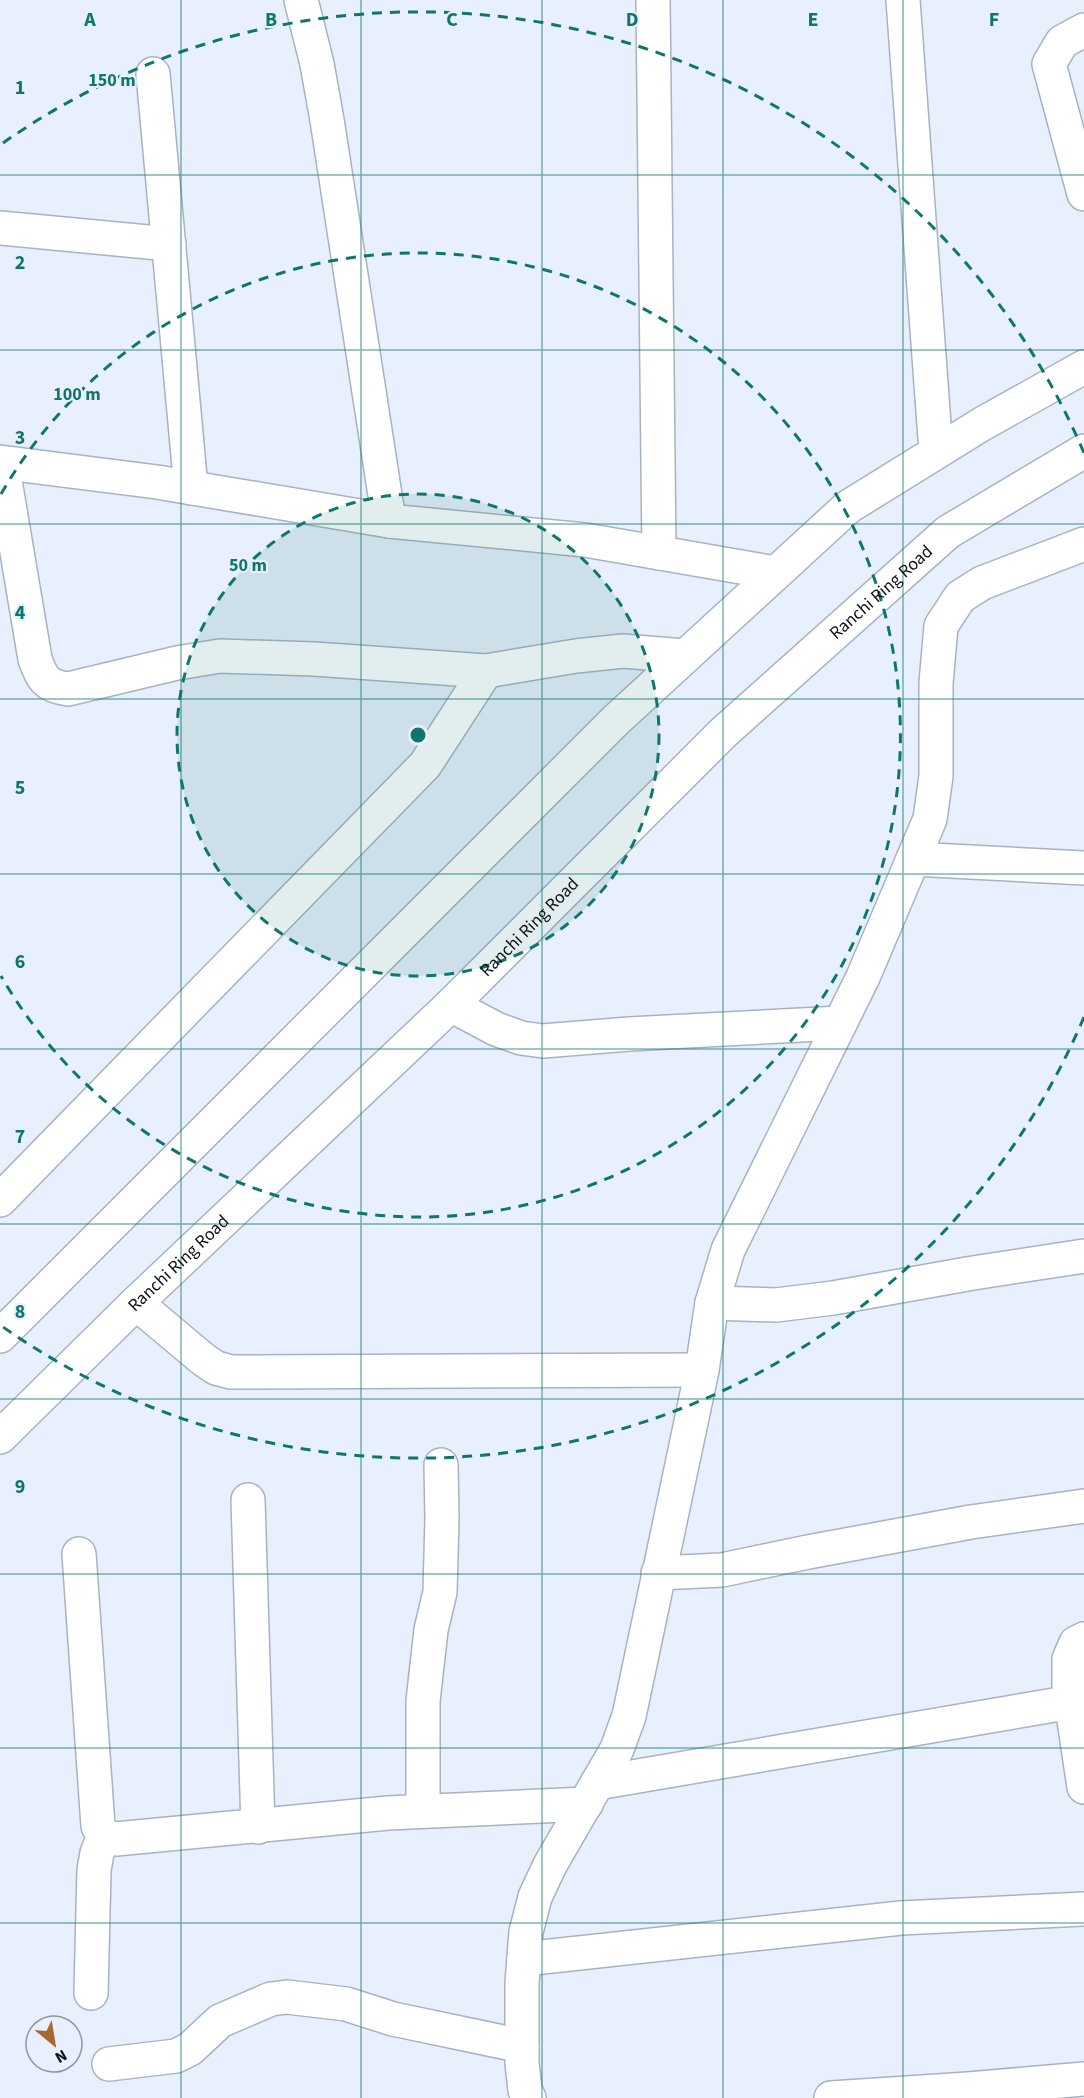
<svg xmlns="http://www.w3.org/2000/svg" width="1084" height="2098" font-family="'Source Sans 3',sans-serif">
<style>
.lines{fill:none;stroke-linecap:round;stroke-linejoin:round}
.minor-casing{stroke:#a8b3c1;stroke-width:36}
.major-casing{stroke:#a8b3c1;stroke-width:36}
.minor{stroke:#fff;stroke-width:33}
.major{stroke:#fff;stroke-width:33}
.grid{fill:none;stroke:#0f766e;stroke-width:1.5;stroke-opacity:0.55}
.ring{fill:none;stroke:#0f766e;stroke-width:3;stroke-dasharray:10 8}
.labels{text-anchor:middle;stroke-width:4.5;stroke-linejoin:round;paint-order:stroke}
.street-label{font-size:18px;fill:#0d1116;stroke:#e7f0fc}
.grid-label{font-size:20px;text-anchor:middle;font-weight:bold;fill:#0f766e;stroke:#e7f0fc;stroke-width:4.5;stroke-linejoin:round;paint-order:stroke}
.centre{fill:#0f766e;stroke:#e7f0fc;stroke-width:3}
.ring-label{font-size:18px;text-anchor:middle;font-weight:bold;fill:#0f766e;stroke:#e7f0fc;stroke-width:4.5;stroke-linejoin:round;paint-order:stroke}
</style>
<rect width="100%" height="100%" fill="#e7f0fc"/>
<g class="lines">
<defs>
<g id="minor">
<polyline points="301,0 317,64 327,120 389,521"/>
<polyline points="653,0 659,553"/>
<polyline points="903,0 936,452"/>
<polyline points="1084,30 1062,42 1049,64 1084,194"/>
<polyline points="153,74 191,488"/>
<polyline points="0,228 169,244"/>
<polyline points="0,462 157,482 389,521 585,540 775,573"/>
<path d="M2,463L35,659C42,679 46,686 68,689L177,663L220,656L314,659L486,671L576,656L623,651L685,656"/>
<polyline points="913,859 1084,868"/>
<polyline points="451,1005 496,1029 521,1038 543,1041 629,1034 840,1023"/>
<polyline points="0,1200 425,765 486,671"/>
<polyline points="136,1303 204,1360 216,1368 231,1372 702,1370"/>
<polyline points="712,1303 776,1305 833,1298 973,1273 1084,1256"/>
<polyline points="248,1500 258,1827"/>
<polyline points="79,1554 98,1826 104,1836 116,1839 388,1813 586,1804"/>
<polyline points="658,1573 722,1570 808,1552 971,1522 1084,1506"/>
<polyline points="1084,1639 1076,1643 1069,1659 1069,1687 1084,1787"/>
<polyline points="597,1783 1072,1702"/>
<polyline points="423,1811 423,1701 431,1630 440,1592 442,1519 441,1465"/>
<polyline points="524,1959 901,1918 1084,1909"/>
<polyline points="91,1993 94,1870 97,1853 104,1836"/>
<polyline points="109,2064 176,2056 190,2049 220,2021 271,1999 287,1997 346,2004 393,2019 522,2046"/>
<polyline points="529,2098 525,2090 522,2063 522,1983 526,1932 535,1897 550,1865 617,1749 629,1716 702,1370 712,1303 728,1250 863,977 930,819 936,776 936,683 941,626 960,597 982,583 1084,544"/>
<polyline points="831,2098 968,2089 1084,2079"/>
</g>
<g id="major">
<polyline points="0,1336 615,721 848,507 982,424 1084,367"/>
<path id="s1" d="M0,1437L136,1303L451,1005L723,733L948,532L1084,451"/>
</g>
</defs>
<use href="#minor" class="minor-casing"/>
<use href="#major" class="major-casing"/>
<use href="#minor" class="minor"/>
<use href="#major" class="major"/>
</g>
<path class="grid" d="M181,0V2098M361,0V2098M542,0V2098M723,0V2098M903,0V2098M0,175H1084M0,350H1084M0,524H1084M0,699H1084M0,874H1084M0,1049H1084M0,1224H1084M0,1399H1084M0,1574H1084M0,1748H1084M0,1923H1084"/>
<circle cx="418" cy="735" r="241" fill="#0f766e" fill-opacity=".12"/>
<g class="ring">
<circle cx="418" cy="735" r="241"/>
<path d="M1 494A482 482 0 1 1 1 976"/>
<path d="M1084 1017A723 723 0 0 1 3 1327M3 143A723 723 0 0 1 1084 453"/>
</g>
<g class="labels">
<g class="street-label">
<text dy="6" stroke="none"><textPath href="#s1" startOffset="1221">Ranchi Ring Road</textPath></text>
<text dy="6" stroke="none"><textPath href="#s1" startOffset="735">Ranchi Ring Road</textPath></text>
<text dy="6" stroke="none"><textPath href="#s1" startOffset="249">Ranchi Ring Road</textPath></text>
</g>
</g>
<g class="grid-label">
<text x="90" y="26">A</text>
<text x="271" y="26">B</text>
<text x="452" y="26">C</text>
<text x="632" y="26">D</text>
<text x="813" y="26">E</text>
<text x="994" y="26">F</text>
<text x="20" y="94">1</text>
<text x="20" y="269">2</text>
<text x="20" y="444">3</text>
<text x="20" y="619">4</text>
<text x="20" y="794">5</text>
<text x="20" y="968">6</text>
<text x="20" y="1143">7</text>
<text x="20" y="1318">8</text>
<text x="20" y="1493">9</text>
</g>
<circle cx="418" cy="735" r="9" class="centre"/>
<g class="ring-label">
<text x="112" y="86">150 m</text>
<text x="77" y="400">100 m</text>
<text x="248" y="571">50 m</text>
</g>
<g transform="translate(54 2044) rotate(150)"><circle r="28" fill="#e7f0fc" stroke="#9097a0" stroke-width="1.5"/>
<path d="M0-4.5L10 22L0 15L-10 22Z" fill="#a96733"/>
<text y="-9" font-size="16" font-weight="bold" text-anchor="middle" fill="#0d1116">N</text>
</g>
</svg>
